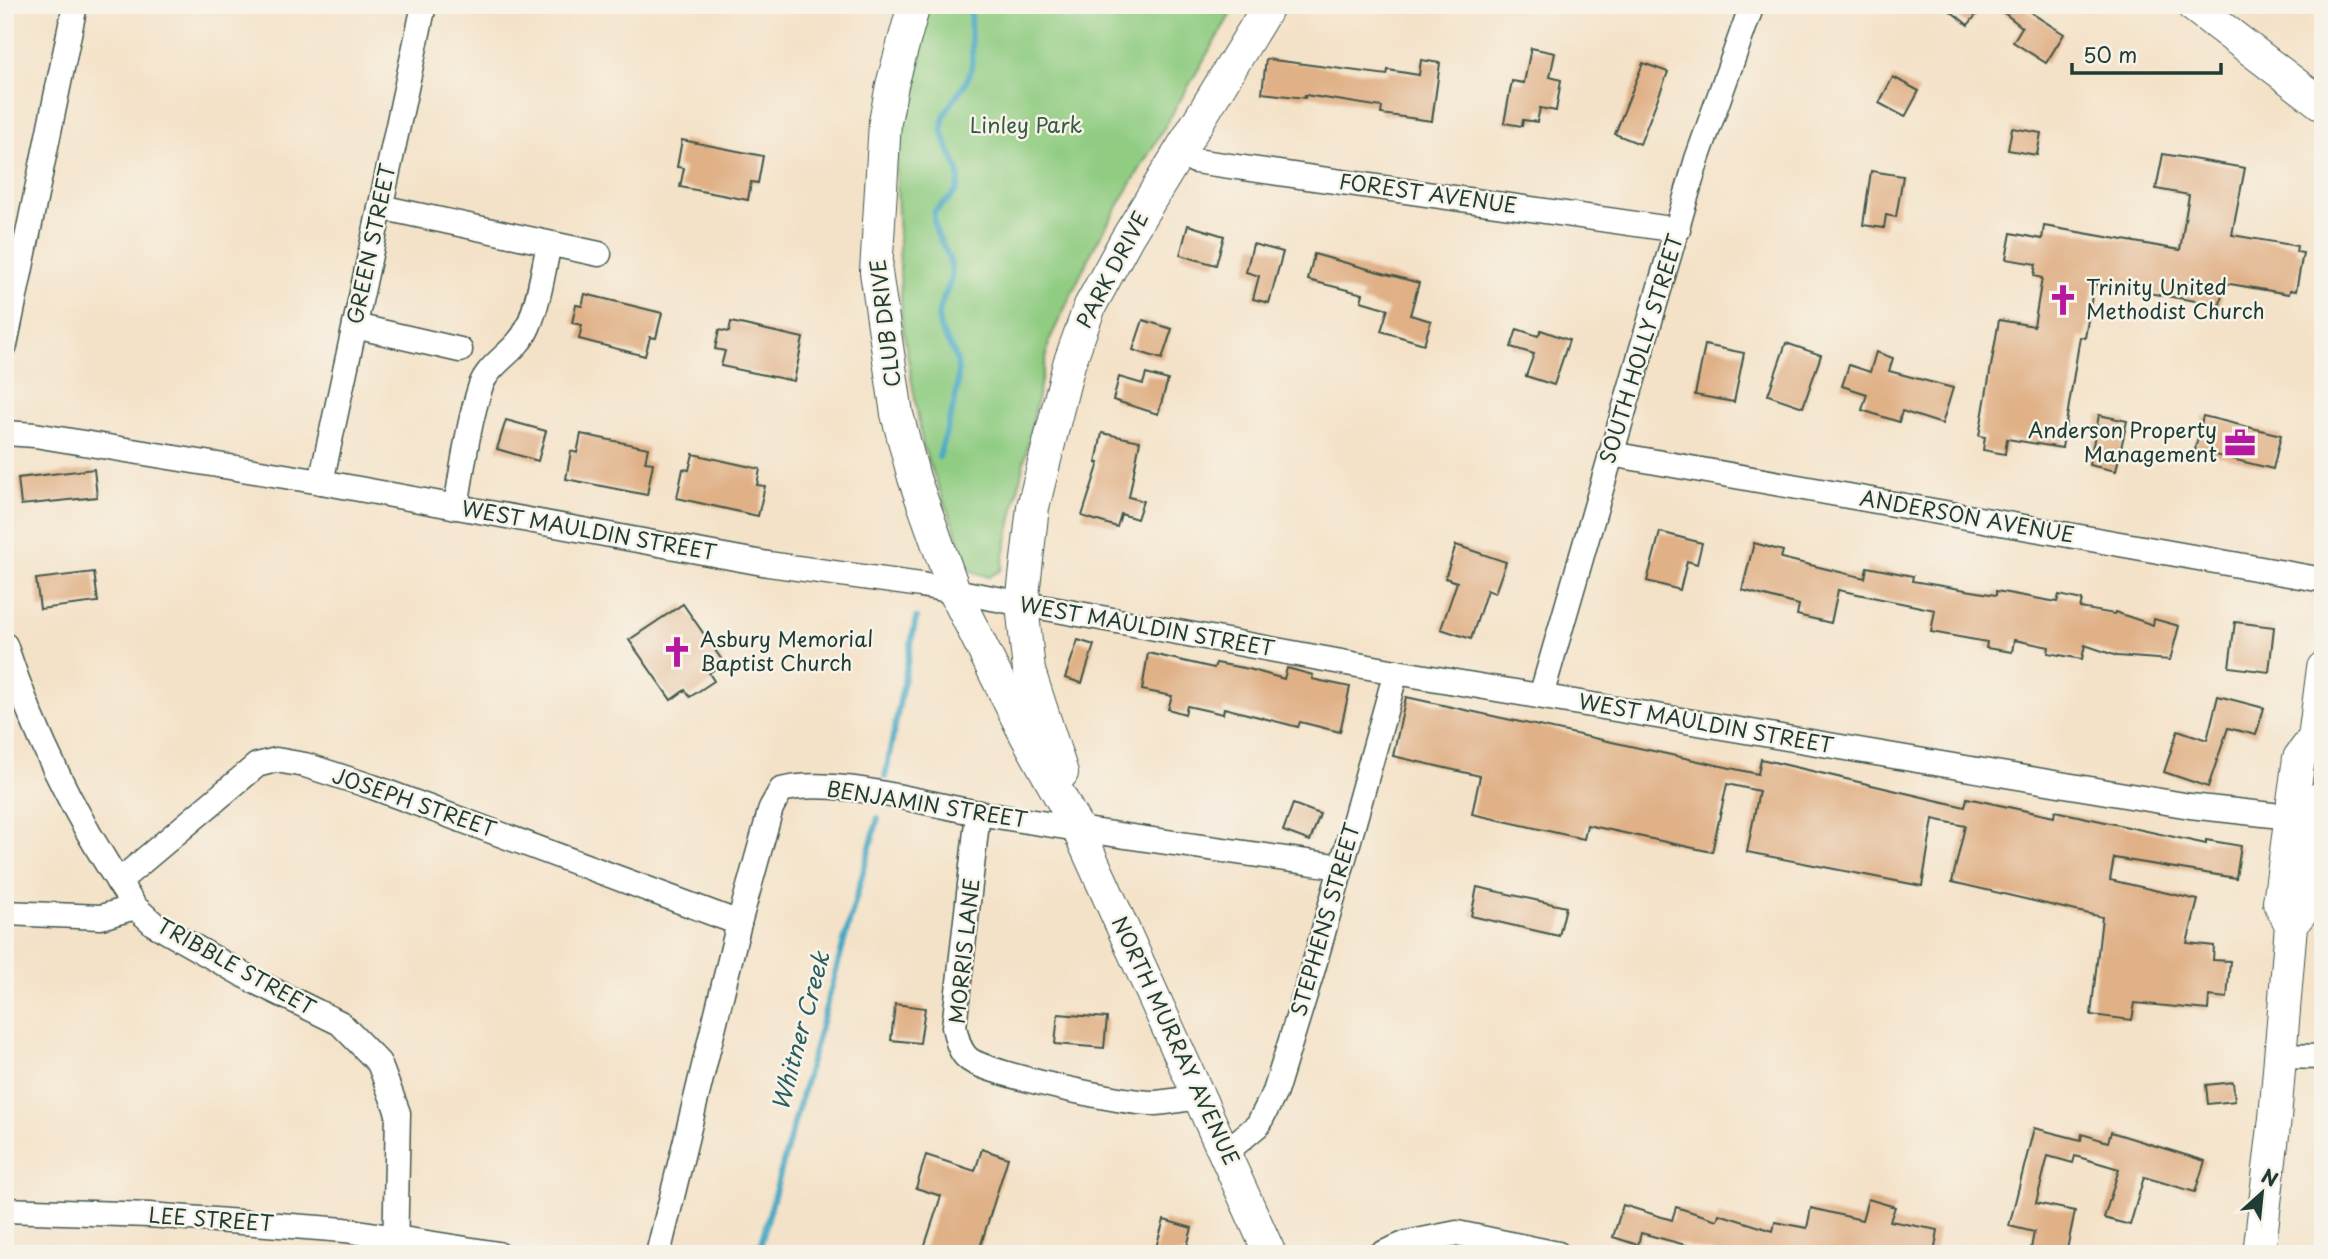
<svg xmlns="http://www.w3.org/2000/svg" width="2328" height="1259" font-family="'Playpen Sans',sans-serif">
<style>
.green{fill:#90cc82;stroke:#58845b;stroke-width:2}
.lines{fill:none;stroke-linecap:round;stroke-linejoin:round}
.stream{stroke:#42a7c2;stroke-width:6}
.building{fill:#e0b187}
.minor-casing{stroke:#3f564a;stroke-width:27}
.major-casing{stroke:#3f564a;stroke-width:34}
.minor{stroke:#fff;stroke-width:24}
.major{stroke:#fff;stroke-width:32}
.labels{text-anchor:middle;stroke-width:5;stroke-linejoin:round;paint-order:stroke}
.park-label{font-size:21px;fill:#365a44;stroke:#f7f3e8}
.street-label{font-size:21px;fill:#1f3d34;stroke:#f7f3e8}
.poi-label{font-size:21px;fill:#1f3d34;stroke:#f7f3e8;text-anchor:start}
.water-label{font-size:23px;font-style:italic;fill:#2a5d5f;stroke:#f7f3e8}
</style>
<rect width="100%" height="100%" fill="#f7f3e8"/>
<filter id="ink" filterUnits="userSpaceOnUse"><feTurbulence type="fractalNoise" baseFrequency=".0143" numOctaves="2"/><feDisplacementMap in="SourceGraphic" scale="14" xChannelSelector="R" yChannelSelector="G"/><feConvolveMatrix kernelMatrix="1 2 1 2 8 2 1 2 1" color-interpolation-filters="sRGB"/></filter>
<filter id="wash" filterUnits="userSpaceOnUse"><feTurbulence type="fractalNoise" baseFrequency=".00686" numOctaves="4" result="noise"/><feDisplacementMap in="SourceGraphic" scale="28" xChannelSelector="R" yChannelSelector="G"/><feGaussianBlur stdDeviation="1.57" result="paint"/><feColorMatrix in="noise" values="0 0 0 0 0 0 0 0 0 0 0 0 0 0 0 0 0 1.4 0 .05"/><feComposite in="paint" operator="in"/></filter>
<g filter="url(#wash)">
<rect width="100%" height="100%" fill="#f4e2c8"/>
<polygon class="green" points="930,5 1236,5 1093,249 1050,339 1001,570 989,577 971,571 923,447 902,324 896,159"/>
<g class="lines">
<g class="stream">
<path d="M939,457C946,429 962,392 957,362C954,345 935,333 939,312C942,295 954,285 951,267C948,244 933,241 934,212C941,205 954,197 957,189C967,164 935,144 944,117C950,99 966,89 971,70C976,48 966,27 973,5"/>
<polyline points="885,777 916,618"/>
<polyline points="758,1254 878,818"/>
</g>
</g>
<g id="blocks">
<g class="building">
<polygon points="1943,5 1984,5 1968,25"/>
<polygon points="1994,5 2019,5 2064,34 2046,63 2013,42 2022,27"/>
<polygon points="1531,48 1555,53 1550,77 1561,80 1556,111 1540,108 1537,122 1523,120 1522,126 1504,123 1512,81 1524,83"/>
<polygon points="1266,59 1387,75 1388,70 1419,75 1421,60 1440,63 1432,121 1381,114 1382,107 1305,95 1305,98 1262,93"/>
<polygon points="1643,63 1668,72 1640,144 1615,134"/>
<polygon points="1893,77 1919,91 1905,117 1879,103"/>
<polygon points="2012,128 2041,133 2037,155 2008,150"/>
<polygon points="682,140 763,156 758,183 751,182 748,200 680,187 684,168 677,167"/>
<polygon points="2163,154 2245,168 2232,235 2297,246 2296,252 2303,253 2296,291 2290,290 2289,294 2224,283 2220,305 2094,284 2085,338 2080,337 2062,448 2007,439 2005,454 1983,450 1985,437 1979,436 1999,320 2034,326 2042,278 2034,276 2036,264 2006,259 2011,233 2042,239 2044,226 2180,250 2189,195 2156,189"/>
<polygon points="1871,171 1903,176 1896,217 1886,215 1884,228 1863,225"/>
<polygon points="1188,225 1224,236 1216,265 1180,255"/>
<polygon points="1253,244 1283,252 1269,303 1253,299 1259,276 1246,272"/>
<polygon points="1314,254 1419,283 1410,315 1431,321 1424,344 1381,331 1388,309 1361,301 1363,294 1308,280"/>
<polygon points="585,294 662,313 656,338 650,337 645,356 579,339 582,325 572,323 576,305 582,306"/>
<polygon points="1143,320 1172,329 1162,359 1133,350"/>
<polygon points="731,322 803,338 794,381 721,366 725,351 715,349 719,330 729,332"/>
<polygon points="1517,329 1538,336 1541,330 1569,340 1554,385 1526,376 1534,354 1511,347"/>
<polygon points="1786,343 1821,355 1803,407 1768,395"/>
<polygon points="1705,345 1744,353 1734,402 1695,395"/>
<polygon points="1876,352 1893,358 1889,371 1953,388 1942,424 1902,411 1899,422 1862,410 1867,394 1842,386 1849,365 1870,372"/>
<polygon points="1146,374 1168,380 1158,414 1113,400 1119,377 1143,384"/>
<polygon points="2099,415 2127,421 2116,471 2089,465"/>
<polygon points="2203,416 2281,435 2273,469 2195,450"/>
<polygon points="506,420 546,431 538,461 497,449"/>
<polygon points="1102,433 1140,441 1129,497 1143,501 1137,519 1121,514 1117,527 1082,516 1099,463 1096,463"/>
<polygon points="581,434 648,448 645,462 653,463 647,495 566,479 571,451 577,453"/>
<polygon points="693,454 760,469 757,485 765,486 758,516 677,498 683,469 689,470"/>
<polygon points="94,469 97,497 21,505 18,478"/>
<polygon points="1660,532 1702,543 1697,564 1687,561 1680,590 1647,581"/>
<polygon points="1754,543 1783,551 1781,558 1865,578 1867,567 1913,576 1912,581 1996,595 1996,591 2057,602 2059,595 2082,600 2080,608 2114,614 2115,612 2153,625 2154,619 2179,626 2170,660 2117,656 2085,645 2082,659 2048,653 2049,647 2014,640 2012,652 1986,648 1987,642 1931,632 1935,610 1838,590 1831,623 1797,615 1799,605 1742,590"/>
<polygon points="1456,545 1506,562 1495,593 1487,590 1471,639 1441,629 1457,582 1445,578"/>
<polygon points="94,572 98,602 40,609 36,579"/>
<polygon points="683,604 724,663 709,673 714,681 690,697 685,690 671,700 629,640"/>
<polygon points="2235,622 2274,627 2269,672 2229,667"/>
<polygon points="1078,640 1094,645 1082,683 1065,678"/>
<polygon points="1148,653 1214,668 1216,663 1249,669 1284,679 1287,668 1313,675 1312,679 1350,687 1340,732 1300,722 1298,727 1224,708 1223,714 1187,706 1185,714 1168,709 1172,696 1142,690"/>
<polygon points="2218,696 2264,708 2256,735 2228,728 2208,787 2164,772 2178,730 2207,740"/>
<polygon points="1406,697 1758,774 1761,759 1965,807 1967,798 2054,817 2055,811 2206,844 2206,840 2241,846 2236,878 2114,858 2110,880 2198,900 2187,943 2214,946 2213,960 2230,961 2227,998 2209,996 2208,1010 2135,1003 2132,1020 2091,1015 2102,917 1952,882 1965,826 1933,819 1922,886 1747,852 1759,791 1727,784 1712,852 1587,825 1584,839 1472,814 1480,776 1393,756"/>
<polygon points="1293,804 1320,814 1310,841 1283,831"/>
<polygon points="1477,887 1566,907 1559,936 1471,916"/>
<polygon points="895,1004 925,1008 920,1043 891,1040"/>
<polygon points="1058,1014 1107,1018 1104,1048 1055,1044"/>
<polygon points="2233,1082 2235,1101 2208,1104 2206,1085"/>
<polygon points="2034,1128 2081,1140 2082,1134 2108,1142 2111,1132 2205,1161 2195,1192 2144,1177 2130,1225 2104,1218 2119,1169 2075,1156 2073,1163 2048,1156 2036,1203 2075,1211 2066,1254 2030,1254 2034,1232 2009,1226"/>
<polygon points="982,1149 1008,1158 978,1254 922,1254 941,1196 916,1188 926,1155 975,1171"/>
<polygon points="1868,1199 1895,1207 1890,1221 1938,1230 1934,1254 1719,1254 1641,1233 1638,1245 1613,1237 1623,1205 1672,1220 1676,1207 1717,1220 1719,1214 1773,1231 1775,1222 1807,1228 1811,1208 1862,1220"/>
<polygon points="1164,1220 1192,1228 1185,1254 1154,1254"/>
</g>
</g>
</g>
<g filter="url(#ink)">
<use href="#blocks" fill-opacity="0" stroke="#3f564a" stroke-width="2"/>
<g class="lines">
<defs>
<g id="minor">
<polyline points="1180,152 1195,161 1678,230"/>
<polyline points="380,207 599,254"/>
<polyline points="355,326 460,350"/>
<polyline points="5,345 75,5"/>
<polyline points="5,433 35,435 321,482 768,564 921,585 1396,672 2190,806 2308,819"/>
<polyline points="1611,454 2323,580"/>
<polyline points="321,482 424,5"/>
<path d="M456,507C463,466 468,424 481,385C490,362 518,351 528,327C539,302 543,271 549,244"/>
<path d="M5,645C35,737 81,828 135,907L154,924L256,982L340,1023L379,1063L398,1113L395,1254"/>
<polyline points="1541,696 1697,159 1752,5"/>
<path d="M978,813L954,1027C957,1038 959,1053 970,1060C993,1075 1127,1104 1155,1103C1169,1102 1184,1099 1198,1097"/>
<polyline points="118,882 257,765 276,760 305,765 373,787 739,923"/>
<polyline points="5,913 101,917 135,907"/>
<polyline points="2280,1056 2323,1057"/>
<polyline points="1226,1152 1258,1125 1275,1092 1312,972 1396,672"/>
<polyline points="5,1210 149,1215 345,1230 498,1254"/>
<path d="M658,1254L739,923L771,808L781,790C834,776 924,804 979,813C1099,834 1221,849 1341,867"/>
<polyline points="1381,1254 1407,1243 1457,1233 1558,1254"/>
</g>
<g id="major">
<polyline points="914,5 892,85 885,122 876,272 897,414 914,478 955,593 1023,730 1078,829 1270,1254"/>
<polyline points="2192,5 2323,105"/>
<polyline points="1062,773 1029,671 1022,604 1033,507 1069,364 1090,306 1127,238 1269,5"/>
<polyline points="2291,925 2307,905 2323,796"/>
<polyline points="2259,1254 2275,1118 2291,925 2279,902 2299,758 2314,738 2323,668"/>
</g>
</defs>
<use href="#minor" class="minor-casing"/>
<use href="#major" class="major-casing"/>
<use href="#minor" class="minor"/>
<use href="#major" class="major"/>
</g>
</g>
<defs>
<symbol id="church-bare" viewBox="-9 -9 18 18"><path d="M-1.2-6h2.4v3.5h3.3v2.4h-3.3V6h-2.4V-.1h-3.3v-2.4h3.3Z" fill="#b5179e" stroke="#f7f3e8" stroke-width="2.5" paint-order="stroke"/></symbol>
<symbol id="office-bare" viewBox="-9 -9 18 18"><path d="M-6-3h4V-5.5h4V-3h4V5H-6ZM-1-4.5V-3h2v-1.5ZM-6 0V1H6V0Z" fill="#b5179e" stroke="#f7f3e8" stroke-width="2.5" paint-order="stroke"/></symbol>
</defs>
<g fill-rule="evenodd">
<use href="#church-bare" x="2041" y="278" width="44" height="44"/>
<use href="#office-bare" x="2218" y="421" width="44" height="44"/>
<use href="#church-bare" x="655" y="630" width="44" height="44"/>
</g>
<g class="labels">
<g class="park-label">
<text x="1026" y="133">Linley Park</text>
</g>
<g class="street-label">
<text transform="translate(1428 194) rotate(8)" y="7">FOREST AVENUE</text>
<text transform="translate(372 244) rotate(-78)" y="7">GREEN STREET</text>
<text transform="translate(1113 270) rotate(-62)" y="7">PARK DRIVE</text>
<text transform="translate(886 323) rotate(-97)" y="7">CLUB DRIVE</text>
<text transform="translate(1642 349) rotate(-73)" y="7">SOUTH HOLLY STREET</text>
<text transform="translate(1967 517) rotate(10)" y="7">ANDERSON AVENUE</text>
<text transform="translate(589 531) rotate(10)" y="7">WEST MAULDIN STREET</text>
<text transform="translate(1147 627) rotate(10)" y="7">WEST MAULDIN STREET</text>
<text transform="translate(1706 724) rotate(10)" y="7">WEST MAULDIN STREET</text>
<text transform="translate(414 803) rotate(19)" y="7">JOSEPH STREET</text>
<text transform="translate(927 805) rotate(9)" y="7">BENJAMIN STREET</text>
<text transform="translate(1326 920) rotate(-74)" y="7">STEPHENS STREET</text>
<text transform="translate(965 951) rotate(-84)" y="7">MORRIS LANE</text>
<text transform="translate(236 967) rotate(29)" y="7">TRIBBLE STREET</text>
<text transform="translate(1175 1041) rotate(65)" y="7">NORTH MURRAY AVENUE</text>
<text transform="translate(211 1220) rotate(4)" y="7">LEE STREET</text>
</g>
<g class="poi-label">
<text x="2086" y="295">Trinity United<tspan x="2086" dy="24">Methodist Church</tspan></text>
<text x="2217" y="438" text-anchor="end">Anderson Property<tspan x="2217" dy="24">Management</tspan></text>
<text x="700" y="647">Asbury Memorial<tspan x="700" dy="24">Baptist Church</tspan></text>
</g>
<g class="water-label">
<text transform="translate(801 1031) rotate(-75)" y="8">Whitner Creek</text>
</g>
</g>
<rect width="2328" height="1259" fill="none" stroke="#f7f3e8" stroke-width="28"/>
<g transform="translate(2262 1193) rotate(27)" stroke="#f7f3e8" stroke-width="5" paint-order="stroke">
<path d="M0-5L12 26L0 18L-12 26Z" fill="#1f3d34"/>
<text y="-10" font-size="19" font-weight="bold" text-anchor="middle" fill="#1f3d34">N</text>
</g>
<path d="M2072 63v10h149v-10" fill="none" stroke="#1f3d34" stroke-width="3.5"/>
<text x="2083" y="63" font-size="21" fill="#1f3d34" stroke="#f7f3e8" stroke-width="5" paint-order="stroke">50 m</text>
</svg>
